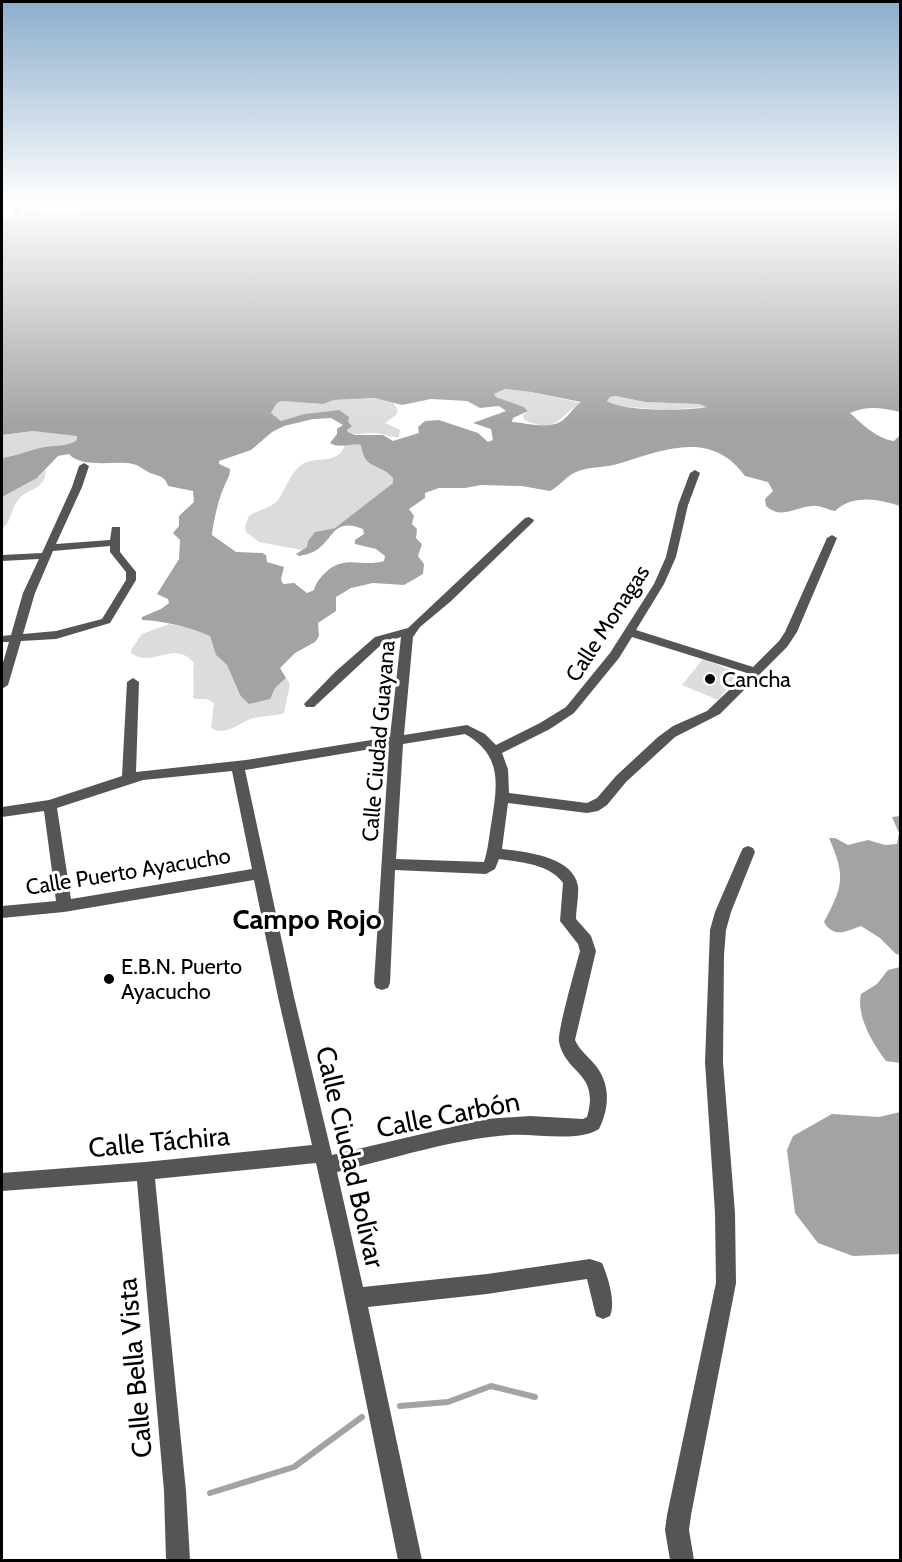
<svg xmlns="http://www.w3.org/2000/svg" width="902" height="1562" font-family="Cabin,sans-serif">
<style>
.green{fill:#dcdcdc}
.water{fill:#a3a3a3;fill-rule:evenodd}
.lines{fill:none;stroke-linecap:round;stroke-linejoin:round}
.stream{stroke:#a3a3a3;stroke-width:6}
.minor{fill:#555;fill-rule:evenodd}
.poi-dot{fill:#000;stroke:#fff;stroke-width:2}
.labels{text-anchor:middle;stroke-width:6;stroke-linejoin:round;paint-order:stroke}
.street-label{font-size:22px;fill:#000;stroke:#fff}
.poi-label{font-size:22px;fill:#000;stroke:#fff;text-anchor:start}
.near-street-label{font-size:27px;fill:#000;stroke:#fff}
.district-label{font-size:28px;font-weight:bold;fill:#000;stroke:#fff}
</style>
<rect width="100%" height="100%" fill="#fff"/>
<g class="green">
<path d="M505,389L531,392L581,403C558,415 560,435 524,420L523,415L528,411L524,407L496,397L494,394Z"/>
<polygon points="616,396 645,402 699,404 707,407 666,410 615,406 607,401 610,397"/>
<path d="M384,398L391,400L398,410L396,415L385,423L400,430L399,437C390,438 383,433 373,433C364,433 357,436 348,432L347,430L351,426L339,410L304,414L281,421L271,414L277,402L281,401L323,404L334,400Z"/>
<path d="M33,431L74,434L77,435V440C67,447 56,445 44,447C29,450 17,456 2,458V435Z"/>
<path d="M353,444L361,445C363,471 379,462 393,478V483L335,528L315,532L307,547L302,550L259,542L246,532L245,526L249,516C257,510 272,508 278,500C284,492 291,472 301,465C315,455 338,466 345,445Z"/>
<path d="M46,470C45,492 27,487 18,500C10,511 12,521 2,529V497L37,478Z"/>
<path d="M169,624L190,628L210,636L216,655L227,665L240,695L275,688L286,678L290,684L284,713C273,717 263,715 251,719C238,723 226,737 211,728L214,703L206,699H195L193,697C195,685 192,675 194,663C174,639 152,669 131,653V650L142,634Z"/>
<polygon points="703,659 738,673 718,700 682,685"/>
</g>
<g class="water">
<path d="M15,206H26L29,210C52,215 78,214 101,206H900V412C884,408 866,405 850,413C862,424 877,439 894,441L900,435V506C879,499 853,494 835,511C827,510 821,505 812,506C795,507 781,520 766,506L765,499L773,491L768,482L745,476C712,430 665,449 621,463C607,468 589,466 576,472C566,476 560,486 550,491L522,486L481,485L465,488H439L425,493V498L409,509L414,516L412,524L417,529L416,538L422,544L418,556L424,564L423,574L404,585L373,583L351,588L336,597V611L318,623L319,636L315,642L295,653L280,668L286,678L275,688L270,699L249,704L240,695L227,665L216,655L210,636C189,627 165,621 142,620V617L161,609L169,603L168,599L157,594L179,559L180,540L173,533L179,526V516L194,502L193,491L168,486C165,476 159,476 150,473C144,470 140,466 133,464C115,460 82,469 69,454L58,456L37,478L2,497V458C17,456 29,450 44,447C56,445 67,447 77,440V436L33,431L2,435V219L13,216ZM505,389L531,392L581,402C572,408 569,417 560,422C548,429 526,423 512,422L513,418L528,411L524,407L496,397L494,394ZM616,396L645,402L699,404L707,407C687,411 624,412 607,401L610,397ZM375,398L402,405L431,399L467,401L480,408L499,406L506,411L473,423L491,429L493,440L488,442L478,433L439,420L425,421L418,427L419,433L393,441L383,435H355L348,432L347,430L352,426L348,422L349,417L339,410L304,414L281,421L271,413L277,403L281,401L323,404L334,400ZM331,418L343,425L337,429V434L330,443C340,449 350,443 361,445C364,471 379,462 393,478V483L335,528L315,532L308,541L307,547L296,554L299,556C304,555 309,554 313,552C334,542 331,516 363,529L364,534L355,540V544L376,549L385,556L384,561C361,568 344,553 324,574C319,579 316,583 314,590L307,593L294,583L283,584L281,579L284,567L267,562L266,555L262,553L236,552L212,535C213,523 219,497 224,487C227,479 230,477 230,469L219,464V461L251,450L272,432L284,426L313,419Z"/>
<path d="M900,816V955L896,954L880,938L861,926C846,931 834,939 824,922C843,886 846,877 829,838H835L848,845L868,840L885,845L897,844L899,833L892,817Z"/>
<path d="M900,967V1063L886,1061C873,1044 856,1016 861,994L877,984L888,970Z"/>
<polygon points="900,1112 900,1254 853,1256 818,1243 795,1213 787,1150 793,1136 832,1114 879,1117"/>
</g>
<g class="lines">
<g class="stream">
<polyline points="400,1406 448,1402 491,1386 535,1397"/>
<polyline points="210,1493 294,1467 362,1417"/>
</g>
<g class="minor">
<polygon points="15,206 21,206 19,214 14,213"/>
<path d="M84,463L89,466L82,487L56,544L110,540L112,527H120V552L136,572V580L110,623L56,639L21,641L8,685L2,689V666L9,642H2V636L11,635L23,593L39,559L2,561V555L42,553L72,487L79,466ZM110,546V552L126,572V580L102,619L56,631L23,634L35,593L53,551Z"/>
<path d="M695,470L700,473L688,505L676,557L664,584L636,630L753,667L779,641L785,632L827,538L832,535L837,538L797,632L787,647L720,714L675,737L626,782L607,805L598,811L587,813L508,803L502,849C525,852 573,856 578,886C579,897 576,908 576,919L591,936L596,951L575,1040C580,1051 589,1057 596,1066C611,1085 609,1109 599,1129C577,1143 536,1133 509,1135C452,1139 392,1159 337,1172L363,1287L487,1274L590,1259L602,1263C608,1277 616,1302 610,1316L603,1319L596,1316L587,1279L487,1294L368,1307L422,1560H398L335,1248L316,1163L155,1179L186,1491L190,1560H166L164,1491L137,1181L2,1191V1173L145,1162L312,1145L278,997L254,880L64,912L2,918V906L56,901L44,811L2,817V807L49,800L122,776L127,682L133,678L139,682L136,772L246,760L390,737L401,637L383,643L314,707H306L304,704L335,672L375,637L408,628L525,518L529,517L534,520L533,522L450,602L420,627L413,637L404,735L467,725L485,734L496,745L540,723L566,707L610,653L654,584L666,557L678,505L690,473ZM632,637L747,673L707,711L673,726L658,737L616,776L597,798L587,803L509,793L508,769L502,753L550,729L574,713L619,658ZM465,734C504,756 497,787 491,825C489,837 488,850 484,862L396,859L403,744ZM389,746L374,983L376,988L382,990L388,988L390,983L395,870L486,874L495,869L499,859C520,862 550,864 563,883L560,921L578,944L580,951C576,966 557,1032 559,1042C566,1075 600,1072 587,1117L583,1119L530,1116L486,1119L332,1155L294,997L245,770ZM232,771L252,869L71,899L57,808L143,780Z"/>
<polygon points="748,846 753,848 755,852 731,912 726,930 724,955 723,1062 735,1213 736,1283 691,1515 689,1530 694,1560 670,1560 665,1530 667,1515 716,1283 715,1213 705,1062 710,930 715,912 741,852 743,848"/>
</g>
</g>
<linearGradient id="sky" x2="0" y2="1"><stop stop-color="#8cadcc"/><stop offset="0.48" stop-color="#fff"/><stop offset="1" stop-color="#fff" stop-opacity="0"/></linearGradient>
<rect width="902" height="425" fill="url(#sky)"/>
<g class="poi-dot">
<circle cx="710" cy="679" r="6"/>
<circle cx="109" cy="979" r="6"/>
</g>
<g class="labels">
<g class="street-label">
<text transform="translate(607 623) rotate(-57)" y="8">Calle Monagas</text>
<text transform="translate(378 741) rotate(-85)" y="8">Calle Ciudad Guayana</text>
<text transform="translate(128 871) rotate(-9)" y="8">Calle Puerto Ayacucho</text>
</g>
<g class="poi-label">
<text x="722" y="687">Cancha</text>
<text x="121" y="974">E.B.N. Puerto<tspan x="121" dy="25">Ayacucho</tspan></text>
</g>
<g class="near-street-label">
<text transform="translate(448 1115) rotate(-11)" y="9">Calle Carbón</text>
<text transform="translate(159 1142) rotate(-5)" y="9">Calle Táchira</text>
<text transform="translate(350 1157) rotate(77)" y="9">Calle Ciudad Bolívar</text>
<text transform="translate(135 1368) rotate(-95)" y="9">Calle Bella Vista</text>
</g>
<g class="district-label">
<text x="307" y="929">Campo Rojo</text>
</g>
</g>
<rect width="902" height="1562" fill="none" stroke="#000000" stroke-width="6"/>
</svg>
